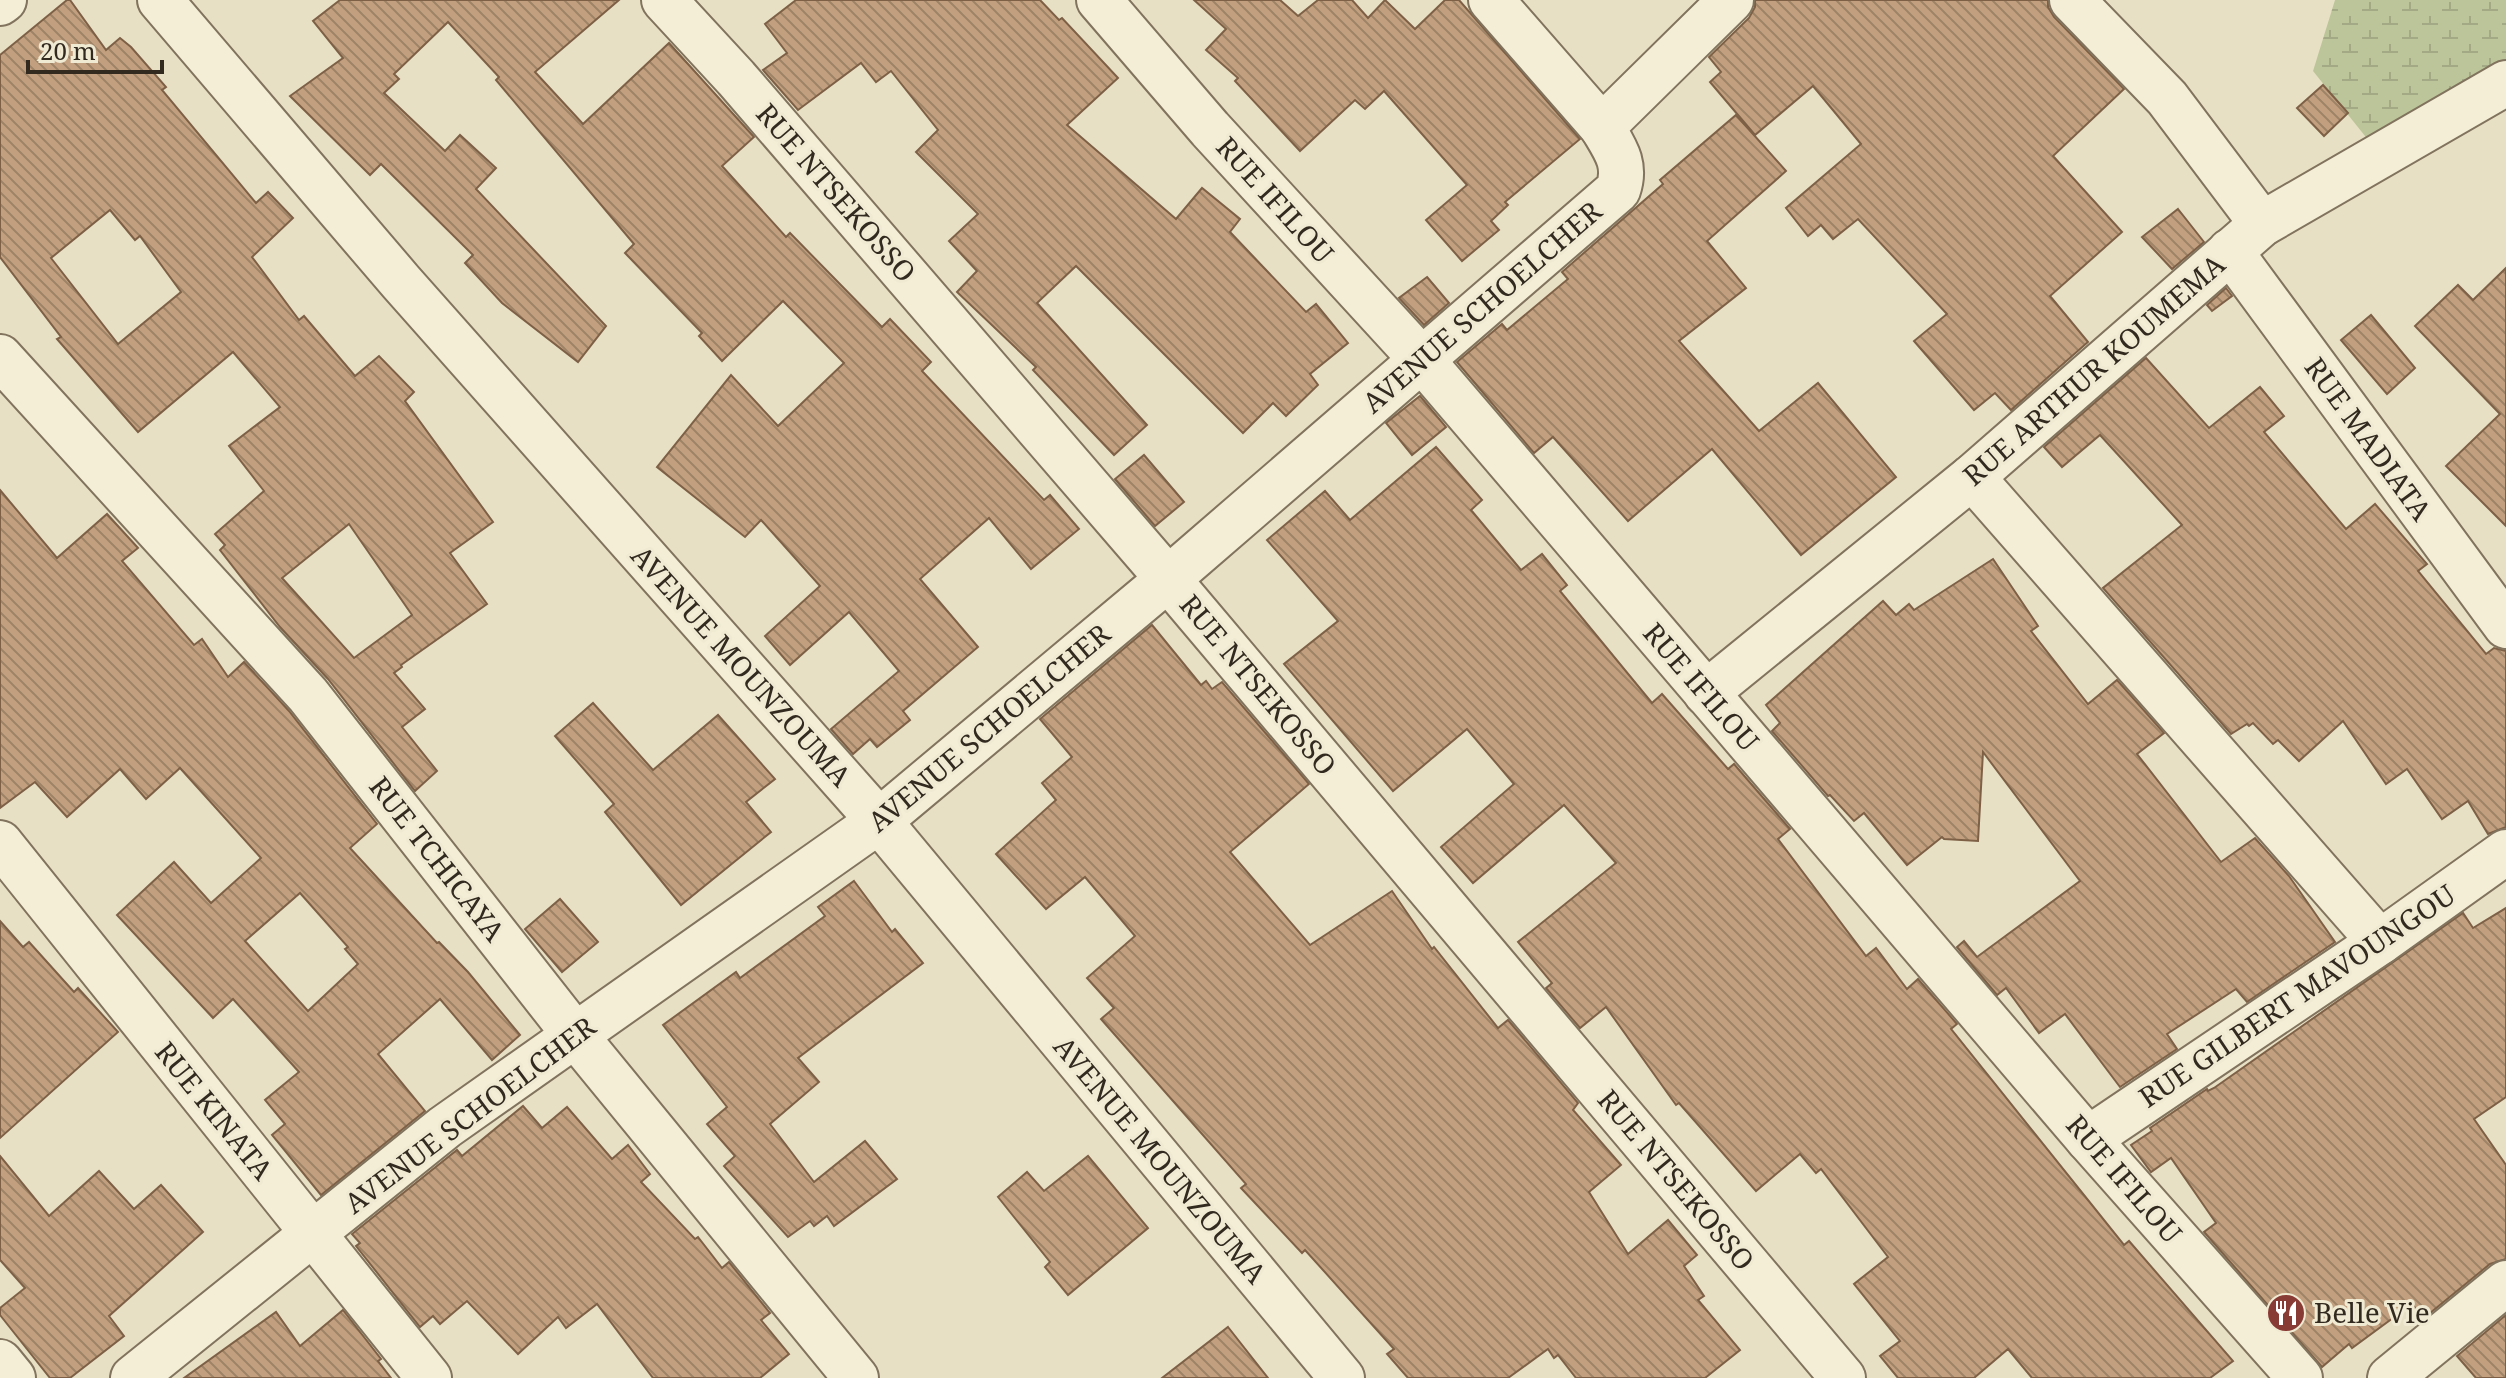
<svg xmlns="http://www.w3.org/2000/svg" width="2506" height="1378" font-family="'Noto Serif',serif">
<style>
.wetland{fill:url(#wetland-marsh)}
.building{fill:url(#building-back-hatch);stroke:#7d6046;stroke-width:2;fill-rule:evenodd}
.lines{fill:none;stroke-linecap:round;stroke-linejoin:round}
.minor-casing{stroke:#81735d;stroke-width:48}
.minor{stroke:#f4eed7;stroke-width:44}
.labels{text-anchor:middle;stroke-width:6;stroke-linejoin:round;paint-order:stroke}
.street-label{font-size:28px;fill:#322a1f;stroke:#f0ead3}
.poi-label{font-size:28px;fill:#322a1f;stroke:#f0ead3;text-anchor:start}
</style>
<defs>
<pattern id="wetland-marsh" width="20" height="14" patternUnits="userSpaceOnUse" patternTransform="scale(2)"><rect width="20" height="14" fill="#bcc59a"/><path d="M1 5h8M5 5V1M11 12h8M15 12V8" fill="none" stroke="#a2a984"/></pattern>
<pattern id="building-back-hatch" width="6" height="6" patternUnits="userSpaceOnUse" patternTransform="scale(2)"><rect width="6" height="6" fill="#c2a07f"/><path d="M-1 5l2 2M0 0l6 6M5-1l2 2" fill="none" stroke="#9e8367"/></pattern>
</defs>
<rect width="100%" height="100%" fill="#e8e0c5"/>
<polygon class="wetland" points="2335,0 2506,0 2506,91 2389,166 2313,71"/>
<g class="building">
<path d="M67,0H70L106,50L120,38L131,47L166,87L162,90L256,203L268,192L293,218L252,257L299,320L304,316L355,376L379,356L414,392L405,401L493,522L450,553L487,604L401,665L402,667L394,673L425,709L402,727L437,771L415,791L328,679L280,627L220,550L225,545L215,534L264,491L229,446L280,407L233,352L138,432L57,339L61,337L0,257V55ZM110,210L135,240L140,236L181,292L118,344L51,258ZM349,524L412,615L354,658L282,578Z"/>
<polygon points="340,0 619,0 535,72 583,124 669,43 754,137 722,166 786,237 790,233 882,327 890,319 931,362 922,371 1044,500 1050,495 1079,529 1031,569 989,518 920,579 978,647 903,711 910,720 877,747 870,739 853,754 831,729 899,671 849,612 790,665 765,636 820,586 761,520 745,537 657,467 731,375 778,426 844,363 783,301 722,361 699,336 702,333 625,253 634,244 496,80 499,77 448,22 394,74 399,79 384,93 445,151 460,135 496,168 476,189 606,326 578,362 502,303 465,263 473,255 381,164 370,175 290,96 343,58 313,21"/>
<polygon points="796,0 1040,0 1059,20 1062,18 1118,78 1067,125 1176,219 1202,188 1240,219 1230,232 1306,312 1316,304 1348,343 1310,374 1318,385 1286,416 1273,403 1243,433 1076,266 1037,303 1147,425 1114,455 1033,370 1036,367 957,292 977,271 949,241 978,214 916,152 938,130 891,71 876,82 861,63 798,110 763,70 787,53 765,24"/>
<polygon points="1194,0 1280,0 1298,16 1318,0 1352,0 1368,18 1385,0 1415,29 1445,0 1459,0 1580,139 1505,202 1508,205 1491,221 1499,230 1462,261 1426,220 1467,185 1384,91 1365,109 1355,100 1300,151 1235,81 1238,78 1206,50 1226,29"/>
<polygon points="1755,0 2048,0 2048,7 2054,17 2124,89 2053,156 2122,232 2050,296 2088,342 2011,410 1995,393 1974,410 1914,341 1947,314 1858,219 1833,239 1821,225 1808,236 1786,208 1861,144 1813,86 1755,135 1710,82 1721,72 1709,57 1749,18 1755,7"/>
<polygon points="2323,85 2348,113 2324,136 2297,108"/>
<polygon points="1736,115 1786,171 1707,241 1746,288 1679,341 1759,431 1818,383 1896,477 1801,555 1712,449 1628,521 1553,437 1534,453 1457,362 1502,324 1507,330 1568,279 1562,272 1663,184 1660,180"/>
<polygon points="2178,209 2204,242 2172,269 2142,237"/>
<polygon points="2506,268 2506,526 2446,466 2500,414 2415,326 2458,285 2473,300"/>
<polygon points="1427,277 1449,303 1424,325 1399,298"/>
<polygon points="2226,288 2232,296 2212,311 2207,305"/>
<polygon points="2371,315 2415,368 2387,394 2341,340"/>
<polygon points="2146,358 2209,428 2260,387 2284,416 2264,432 2346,529 2375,504 2427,564 2418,571 2486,654 2494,648 2506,651 2506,827 2488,834 2468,801 2442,819 2407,769 2386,784 2343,721 2299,761 2278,740 2273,744 2253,723 2249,726 2247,724 2231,734 2103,588 2182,525 2100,435 2062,467 2044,447"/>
<polygon points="1420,396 1446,427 1412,455 1386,423"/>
<polygon points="1436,447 1482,500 1471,510 1521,570 1542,554 1567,585 1560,591 1652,703 1662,694 1728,769 1734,764 1790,829 1778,839 1866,956 1876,948 1907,989 1918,979 1957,1024 1951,1029 2124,1245 2129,1241 2233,1361 2210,1378 2032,1378 2008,1349 1974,1378 1898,1378 1880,1356 1900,1341 1854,1284 1888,1257 1821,1169 1816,1173 1800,1154 1756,1191 1679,1103 1676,1105 1606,1007 1580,1028 1546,988 1552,983 1518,942 1616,863 1564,805 1473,883 1441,847 1514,784 1467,729 1393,791 1284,664 1338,621 1267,540 1325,491 1350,520"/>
<polygon points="1144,455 1184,502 1155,526 1115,479"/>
<path d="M0,490L57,558L107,514L138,548L122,561L194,645L202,639L228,677L244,662L289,711L377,824L350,848L437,943L439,942L468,972L520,1035L492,1060L440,999L378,1054L425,1111L321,1195L272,1135L285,1124L265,1100L299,1072L233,999L213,1018L117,915L174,862L211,903L261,858L180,768L146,799L120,769L67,817L35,782L0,808ZM300,893L348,947L345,949L358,964L308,1011L245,941Z"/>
<polygon points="1993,559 2038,626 2031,631 2088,704 2117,680 2164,733 2137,754 2221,862 2255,838 2289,876 2335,942 2247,1002 2236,989 2167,1034 2177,1049 2120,1087 2065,1014 2039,1033 2006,988 1997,995 1957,947 1964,941 1977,957 2080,881 1983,752 1978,841 1944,839 1942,837 1907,865 1864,813 1854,821 1830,795 1828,796 1772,731 1780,723 1766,705 1883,601 1896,615 1909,604 1914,610"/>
<polygon points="1152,625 1201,685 1206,681 1212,689 1222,682 1309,784 1230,852 1310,945 1392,891 1432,949 1434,947 1498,1028 1508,1020 1578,1103 1573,1110 1621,1165 1589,1192 1628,1254 1668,1220 1697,1255 1684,1266 1704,1296 1698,1300 1740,1350 1705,1378 1576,1378 1558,1355 1554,1358 1548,1349 1508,1378 1408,1378 1387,1354 1394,1349 1305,1250 1302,1253 1241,1188 1246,1184 1101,1019 1114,1008 1087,978 1135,936 1085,877 1046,909 996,854 1056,800 1042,783 1072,757 1040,719"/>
<polygon points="593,703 653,770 718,715 775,779 746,802 771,832 681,905 605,812 614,804 555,736"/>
<polygon points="854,881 892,932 895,929 923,963 798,1058 819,1082 770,1124 814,1182 865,1141 897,1179 834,1226 827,1216 814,1226 810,1221 788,1237 724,1166 735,1156 707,1124 727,1107 663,1025 736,972 740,978 825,916 818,907"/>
<polygon points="560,899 598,942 562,972 525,929"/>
<polygon points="2506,908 2506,1097 2474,1119 2506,1165 2506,1259 2490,1264 2424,1318 2412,1304 2352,1348 2349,1344 2322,1367 2204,1232 2216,1223 2171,1158 2151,1172 2131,1145 2152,1131 2150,1128 2207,1089 2208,1091 2214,1088 2463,913 2473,928"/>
<polygon points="0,921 23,947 29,942 74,992 78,988 118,1032 0,1138"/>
<polygon points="523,1106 542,1128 567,1107 612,1159 628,1145 650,1174 641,1182 695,1239 698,1237 722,1268 729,1262 770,1313 761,1320 789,1354 760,1378 653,1378 597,1304 566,1328 558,1317 518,1354 467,1301 440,1324 433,1316 420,1327 356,1246 360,1243 352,1234 457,1150 462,1156"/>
<polygon points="0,1156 49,1216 99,1171 134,1209 161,1185 203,1232 109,1316 124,1336 70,1378 50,1378 0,1315 0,1308 25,1288 0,1260"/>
<polygon points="1088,1156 1148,1228 1068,1295 1045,1267 1050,1262 998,1197 1027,1172 1044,1191"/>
<polygon points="343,1310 381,1359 378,1361 391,1378 184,1378 276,1312 300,1346"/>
<polygon points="2506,1315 2506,1378 2476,1378 2457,1356"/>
<polygon points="1228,1327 1268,1378 1162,1378"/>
</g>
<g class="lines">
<defs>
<g id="minor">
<polyline points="160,0 401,282 879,821 1342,1378"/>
<polyline points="664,0 736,78 1168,579 1843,1378"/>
<polyline points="1099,0 1210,129 1422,360 2088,1139 2300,1378"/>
<polyline points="1491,0 1602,127"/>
<polyline points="2072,0 2167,98 2262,224"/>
<polyline points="0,3 4,0"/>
<polyline points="2230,251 2506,626"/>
<polyline points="0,357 308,695 575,1035 856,1378"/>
<polyline points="1972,477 2380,942"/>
<polyline points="1706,693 1972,477 2262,224 2506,83"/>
<polyline points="0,843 429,1378"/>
<polyline points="2088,1139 2380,942 2506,852"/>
<polyline points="0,1362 13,1378"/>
<path d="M133,1378L445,1127L879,821L1168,579L1618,190C1627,164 1615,149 1602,127L1731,0"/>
<polyline points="2390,1378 2506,1283"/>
</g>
</defs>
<use href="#minor" class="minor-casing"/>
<use href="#minor" class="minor"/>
</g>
<defs>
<symbol id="restaurant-disc" viewBox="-11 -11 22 22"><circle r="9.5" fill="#883b35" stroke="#f0ead3"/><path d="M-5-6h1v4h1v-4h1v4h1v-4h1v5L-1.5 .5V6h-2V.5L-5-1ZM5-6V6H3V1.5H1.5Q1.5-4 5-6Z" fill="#fff"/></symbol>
</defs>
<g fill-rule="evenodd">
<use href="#restaurant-disc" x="2264" y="1291" width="44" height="44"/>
</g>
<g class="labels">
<g class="street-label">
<text transform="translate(836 193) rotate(49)" y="10">RUE NTSEKOSSO</text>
<text transform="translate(1275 200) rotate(48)" y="10">RUE IFILOU</text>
<text transform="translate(1482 307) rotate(-41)" y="10">AVENUE SCHOELCHER</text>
<text transform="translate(2094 370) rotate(-41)" y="10">RUE ARTHUR KOUMEMA</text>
<text transform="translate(2368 439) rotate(54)" y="10">RUE MADIATA</text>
<text transform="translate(741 666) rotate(48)" y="10">AVENUE MOUNZOUMA</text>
<text transform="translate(1258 685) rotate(50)" y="10">RUE NTSEKOSSO</text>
<text transform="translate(1701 687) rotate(49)" y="10">RUE IFILOU</text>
<text transform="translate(989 728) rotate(-40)" y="10">AVENUE SCHOELCHER</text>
<text transform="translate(437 859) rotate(52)" y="10">RUE TCHICAYA</text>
<text transform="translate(2297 996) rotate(-34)" y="10">RUE GILBERT MAVOUNGOU</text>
<text transform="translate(214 1111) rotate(51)" y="10">RUE KINATA</text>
<text transform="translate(470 1115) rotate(-37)" y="10">AVENUE SCHOELCHER</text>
<text transform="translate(1160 1160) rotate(50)" y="10">AVENUE MOUNZOUMA</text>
<text transform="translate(2124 1179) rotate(49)" y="10">RUE IFILOU</text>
<text transform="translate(1676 1180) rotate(50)" y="10">RUE NTSEKOSSO</text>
</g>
<g class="poi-label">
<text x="2314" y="1323">Belle Vie</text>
</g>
</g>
<path d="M28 60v12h134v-12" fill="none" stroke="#322a1f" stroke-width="4"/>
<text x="40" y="60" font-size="24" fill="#322a1f" stroke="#f0ead3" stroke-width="6" paint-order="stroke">20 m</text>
</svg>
